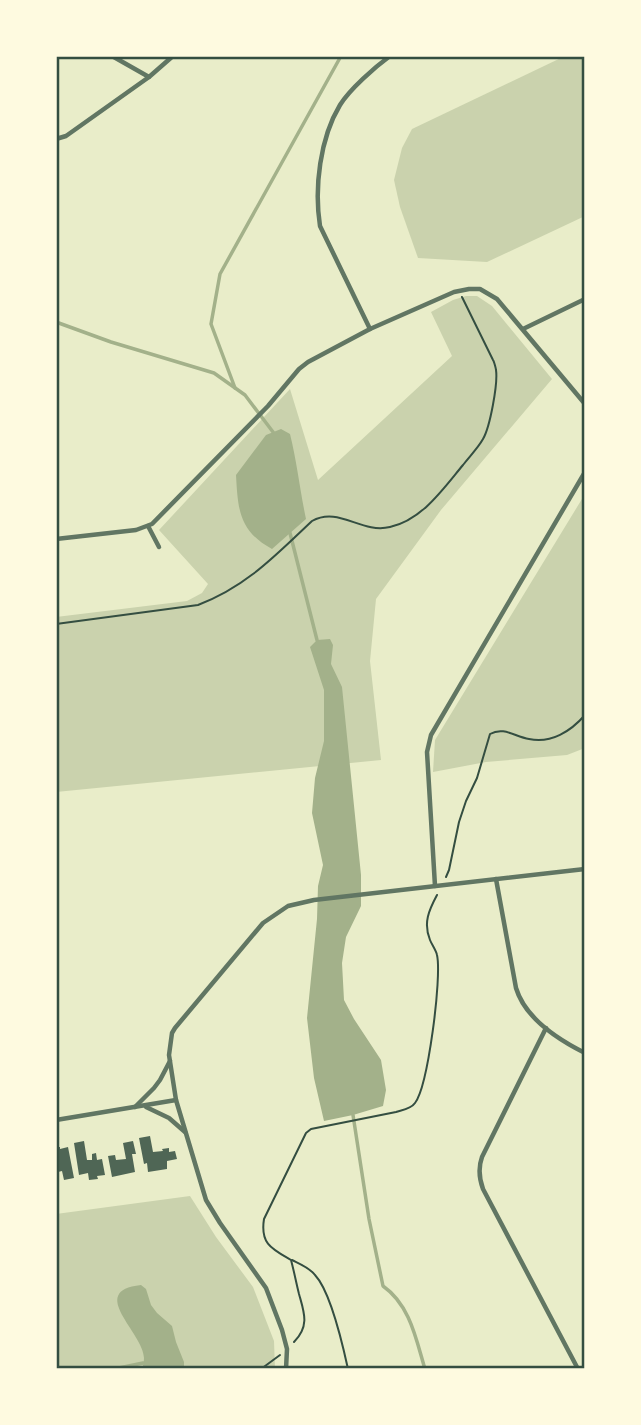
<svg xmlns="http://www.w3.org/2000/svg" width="641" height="1425" font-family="'Varela Round',sans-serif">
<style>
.green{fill:#cad2ad}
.water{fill:#a3b18a}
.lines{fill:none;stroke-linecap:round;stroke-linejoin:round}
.stream{stroke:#a3b18a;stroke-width:3.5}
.building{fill:#4f6655}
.path{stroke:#344e41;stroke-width:2}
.minor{stroke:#617663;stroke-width:4.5}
.neatline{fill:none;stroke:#344e41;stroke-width:2.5}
</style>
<rect width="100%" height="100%" fill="#e9edc9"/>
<g class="green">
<polygon points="565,56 585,56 585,216 487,262 418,258 400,207 394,180 402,148 412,129"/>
<polygon points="466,296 477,296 492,306 552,379 441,510 376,599 370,661 381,760 56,792 56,617 187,601 202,593 208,584 159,530 290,389 318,480 452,356 431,312 453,300"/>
<polygon points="585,494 585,748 567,755 486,762 433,772 435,740"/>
<polygon points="190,1196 216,1237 253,1287 274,1341 275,1369 56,1369 56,1214"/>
</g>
<g class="water">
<path d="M281,429L290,434C297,462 300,491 306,519L272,549C239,531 238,510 236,475L266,435Z"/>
<polygon points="330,639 333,645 331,664 342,687 361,875 361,906 346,937 342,963 344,1000 354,1019 381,1060 386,1090 383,1106 353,1115 324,1121 314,1078 307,1018 317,919 318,886 323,865 312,813 315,778 324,741 324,690 310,647 317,640"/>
<path d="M141,1285L146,1289L151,1305L157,1313L172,1326L176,1342L184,1362V1369H142C143,1365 144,1362 144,1358C144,1333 86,1291 141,1285Z"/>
</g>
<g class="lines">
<g class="stream">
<polyline points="56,322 111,342 214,373 245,395 273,432"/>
<polyline points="235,388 211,324 220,274 341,56"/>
<polyline points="290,533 317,640"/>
<path d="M353,1115L369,1219L383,1286C410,1305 416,1339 425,1369"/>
<polyline points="114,1369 143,1363"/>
</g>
</g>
<g class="building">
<polygon points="150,1136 153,1152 163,1151 162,1149 169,1148 169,1152 175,1151 177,1159 167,1161 167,1169 148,1172 147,1163 144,1164 139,1138"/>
<polygon points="84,1141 87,1160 92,1160 92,1154 96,1153 97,1160 102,1159 105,1175 97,1176 98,1179 89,1180 88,1173 79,1175 74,1143"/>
<polygon points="133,1141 136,1154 132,1154 135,1172 112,1177 108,1156 115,1155 116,1160 126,1159 123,1143"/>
<polygon points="56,1147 60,1147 60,1149 68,1147 74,1178 64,1180 62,1171 58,1172 59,1175 56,1176"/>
</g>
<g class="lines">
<g class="path">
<path d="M56,624L198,605C246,587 276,555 312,521C339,506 361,534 390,527C422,520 443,489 463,465C469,457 478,448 483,439C490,427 498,384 496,370C496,369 494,361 493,360L462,297"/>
<path d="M446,877L449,870L459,822L466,801L477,778L490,734C504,726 515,737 529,739C551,744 571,731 585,715"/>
<path d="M292,1260C300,1264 310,1268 315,1275C330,1291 343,1346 348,1369"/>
<path d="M294,1342C310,1326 304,1312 299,1294C296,1282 294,1271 291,1260C272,1249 260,1244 264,1219L306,1133L311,1129L396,1112C402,1110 411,1109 415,1103C428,1086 442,977 437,955C436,950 432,945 430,940C423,923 429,910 437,895"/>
<polyline points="261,1369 280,1355"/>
</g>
<g class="minor">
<polyline points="112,56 149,77"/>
<polyline points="56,139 66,136 149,77 173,56"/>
<path d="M370,329L320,226C314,188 320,138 340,105C350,89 375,67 390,56"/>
<polyline points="523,329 585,299"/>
<polyline points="148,526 159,547"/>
<polyline points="56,539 136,530 152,524 268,406 299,369 308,362 370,329 454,292 469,289 480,289 497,299 585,404"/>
<path d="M496,879L516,988C525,1018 559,1040 585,1053"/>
<polyline points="435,886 427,752 431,735 585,472"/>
<path d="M546,1028L482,1157C478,1168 479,1178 483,1189L578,1369"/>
<polyline points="135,1107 154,1088 160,1080 170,1061"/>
<polyline points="146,1107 169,1118 185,1132"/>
<polyline points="56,1120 176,1100"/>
<polyline points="286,1369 287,1349 282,1330 266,1288 220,1223 206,1200 176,1100 169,1055 172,1033 175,1028 263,923 288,906 314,900 585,869"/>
</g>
</g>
<rect width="641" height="1425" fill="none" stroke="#fefae0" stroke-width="116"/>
<rect x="58" y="58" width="525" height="1309" class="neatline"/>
</svg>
